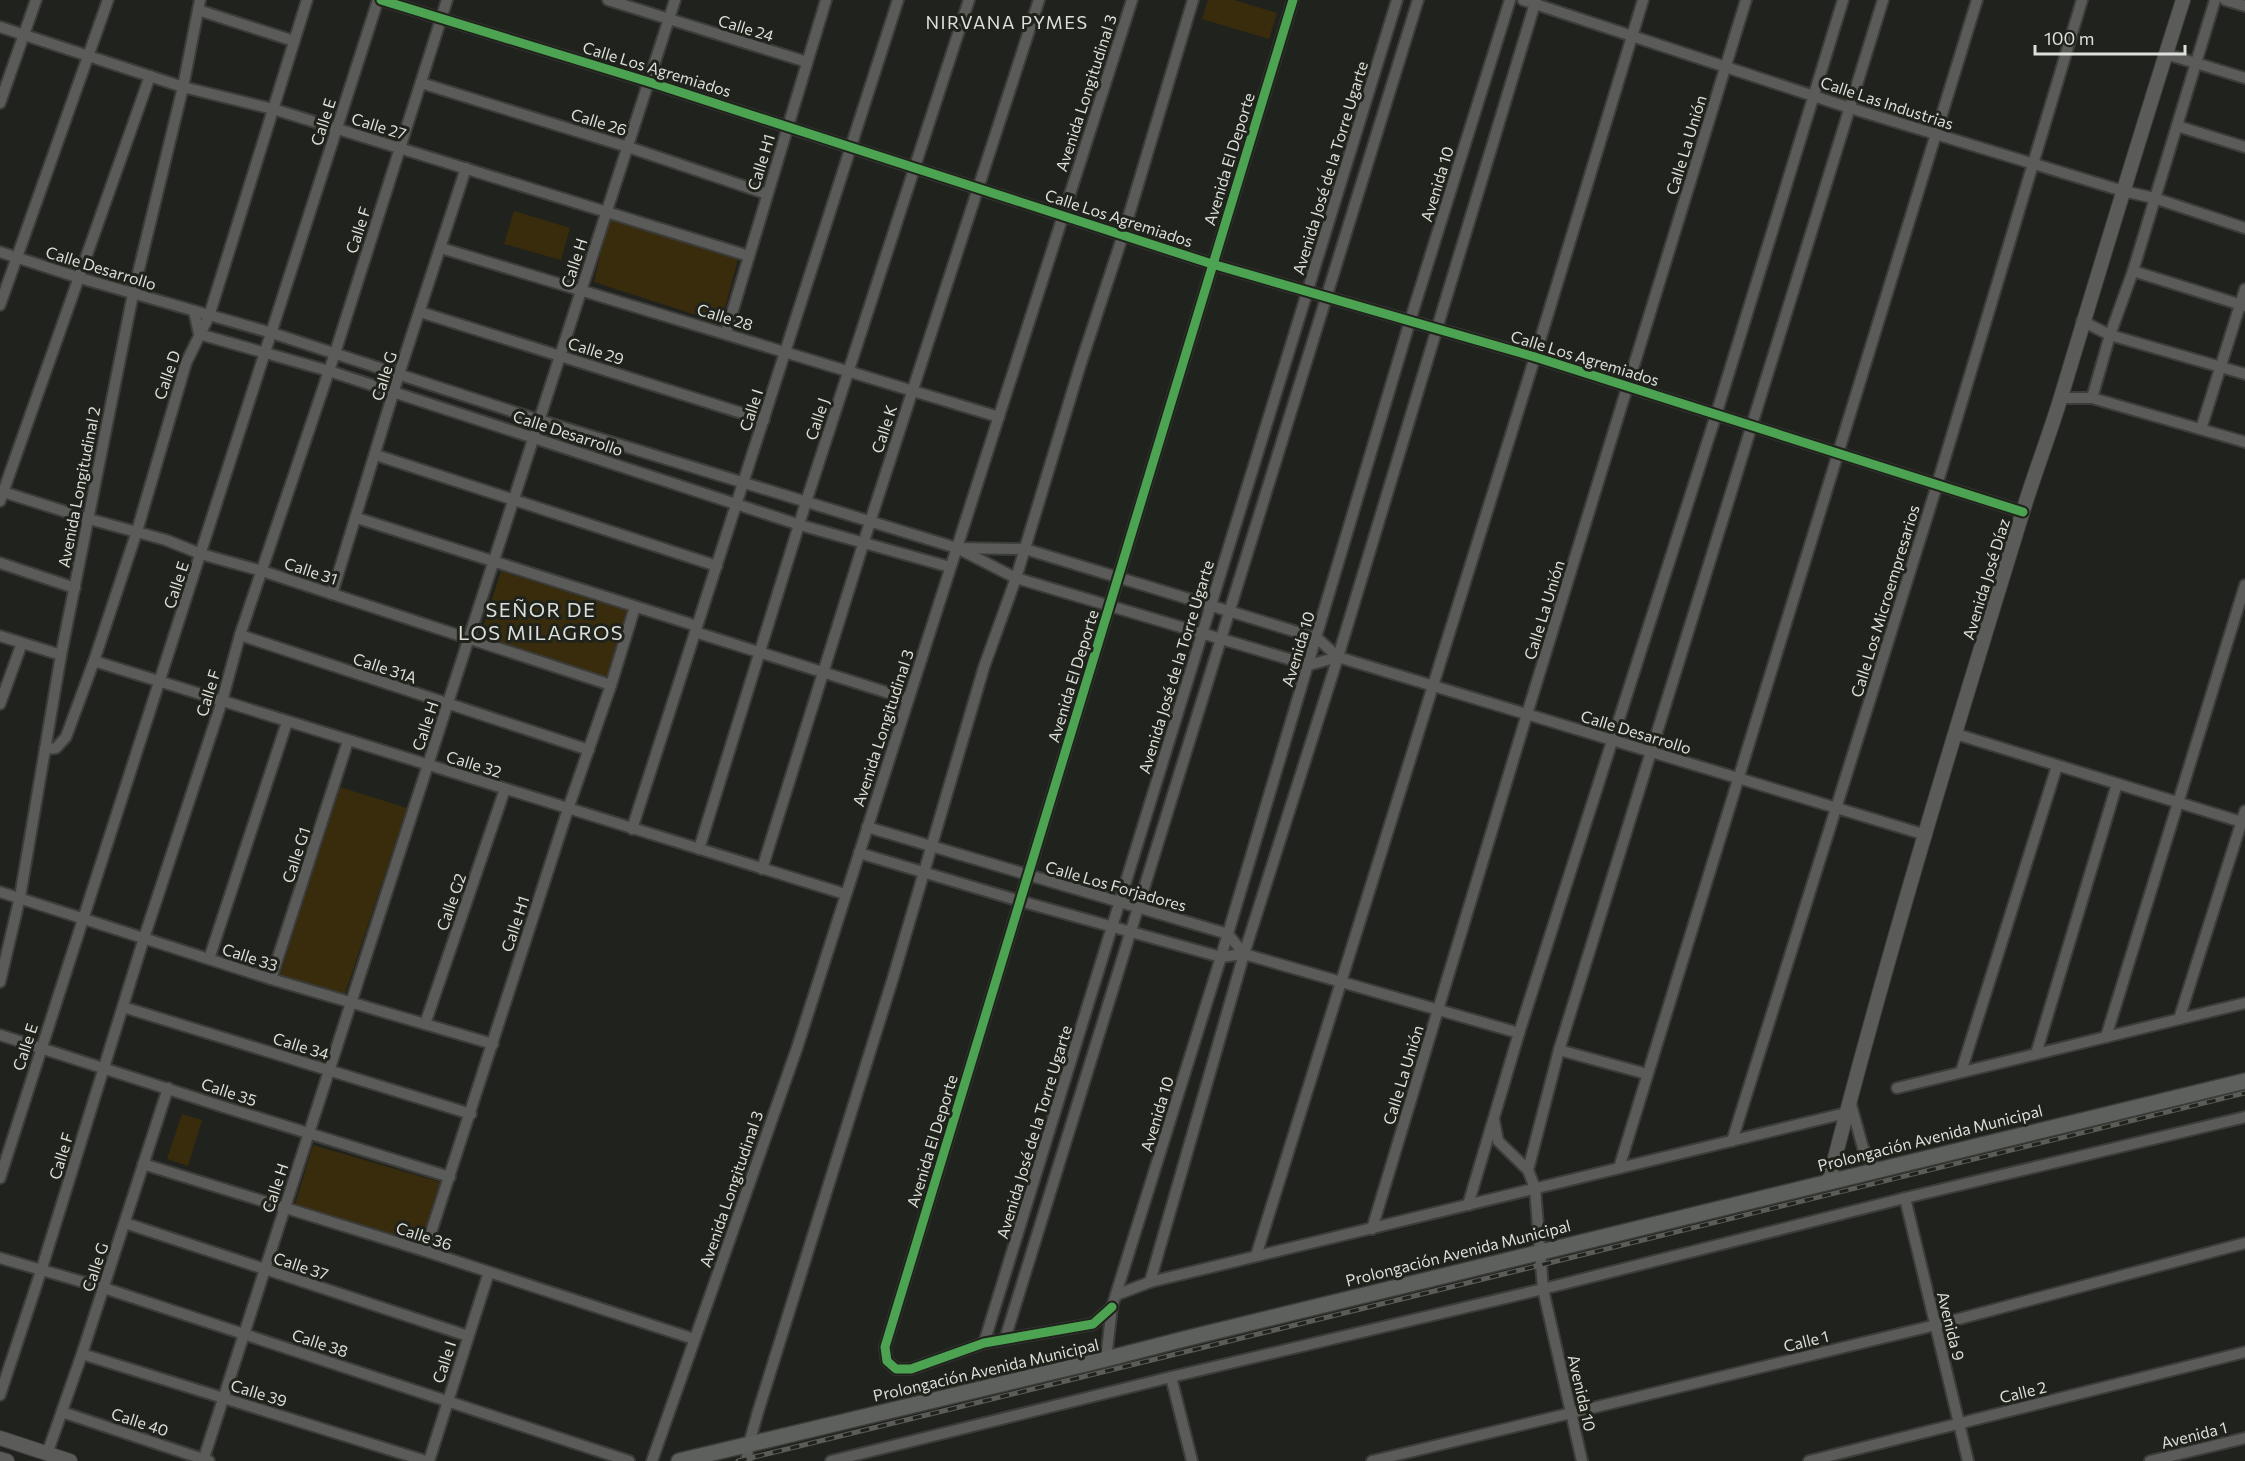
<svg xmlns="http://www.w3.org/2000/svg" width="2245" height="1461" font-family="Commissioner,sans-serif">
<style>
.green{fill:#382c0d}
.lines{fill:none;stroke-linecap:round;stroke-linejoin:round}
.minor-casing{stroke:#3c3d3a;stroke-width:14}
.tertiary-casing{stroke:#3c3d3a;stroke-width:16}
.secondary-casing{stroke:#3c3d3a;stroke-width:18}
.minor{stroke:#5b5c59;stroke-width:10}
.tertiary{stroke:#5b5c59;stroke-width:14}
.secondary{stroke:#5d605c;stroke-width:15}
.rail-casing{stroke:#5b5c58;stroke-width:5}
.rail{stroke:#20231c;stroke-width:3;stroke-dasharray:9;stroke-linecap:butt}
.cycleway-casing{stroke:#20231c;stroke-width:13}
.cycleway{stroke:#4ca352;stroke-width:9}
.labels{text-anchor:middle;stroke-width:6;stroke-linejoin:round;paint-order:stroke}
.street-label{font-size:16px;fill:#dcdfda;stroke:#20231c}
.neighbourhood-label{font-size:18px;letter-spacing:1.5px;fill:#dcdfda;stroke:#20231c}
.quarter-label{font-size:20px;letter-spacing:1.5px;fill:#dcdfda;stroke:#20231c}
</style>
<rect width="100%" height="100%" fill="#20221d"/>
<g class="green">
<polygon points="1208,0 1234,0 1277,13 1269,39 1202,19"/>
<polygon points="514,211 570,228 561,260 504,244"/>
<polygon points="608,219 738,259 721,323 594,282"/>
<polygon points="501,571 627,611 607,680 479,639"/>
<polygon points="340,787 407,808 345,994 280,975"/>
<polygon points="182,1114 202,1120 188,1166 167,1159"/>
<polygon points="313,1145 440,1182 421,1242 295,1205"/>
</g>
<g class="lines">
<defs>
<g id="minor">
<polyline points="381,0 649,82 1212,264 1535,357 2023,512"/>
<polyline points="608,0 807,62"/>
<polyline points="1523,0 1850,108 2123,191 2154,198 2245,228"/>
<polyline points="2225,0 2245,6"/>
<polyline points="198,10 294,41"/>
<polyline points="0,27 183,87 273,109 749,256"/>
<polyline points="2166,54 2245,78"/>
<polyline points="421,83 628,147 767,194"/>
<polyline points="0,103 36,0"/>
<polyline points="2177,126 2245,147"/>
<polyline points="441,248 999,417"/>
<polyline points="0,252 80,278 272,333 539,420 957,548 1016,578 1309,665 1338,657"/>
<polyline points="2133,271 2245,306"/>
<polyline points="0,305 108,0"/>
<polyline points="194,311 199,334 329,371 800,525 950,567"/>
<polyline points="420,312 764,420"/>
<polyline points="2082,321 2110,335 2245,374"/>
<polyline points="726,333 826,0"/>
<polyline points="2060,398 2092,398 2110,335 2133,271 2215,0"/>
<polyline points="2092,398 2245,442"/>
<polyline points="2201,429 2245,289"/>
<polyline points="376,455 717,566"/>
<polyline points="0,491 89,519 166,540 201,554 262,571 611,685"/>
<polyline points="0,501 150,76"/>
<polyline points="357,518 697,626"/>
<polyline points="959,548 1025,549 1317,638 1338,657 1926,835"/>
<polyline points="0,563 75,588"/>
<polyline points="332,594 399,374 466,168"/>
<polyline points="695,632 908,699"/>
<polyline points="240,635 589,750"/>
<polyline points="0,636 61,655"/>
<polyline points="94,661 845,894"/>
<polyline points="0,704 22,643"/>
<polyline points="1956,734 2245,823"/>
<polyline points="45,749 56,748 66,737 94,661 137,531 186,363 209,316 307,0"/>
<polyline points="867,827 1228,934 1244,954"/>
<polyline points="632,829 898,0"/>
<polyline points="699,849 806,502 969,0"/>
<polyline points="859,853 1020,901 1221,957 1244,954 1519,1033"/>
<polyline points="762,869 870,522 1039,0"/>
<polyline points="0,892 271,979 493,1044"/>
<polyline points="209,959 287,722"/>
<polyline points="271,979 348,741"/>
<polyline points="0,982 20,897 61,655 133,294 183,87 200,0"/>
<polyline points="123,1007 471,1114"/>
<polyline points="2179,1019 2245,811"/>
<polyline points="425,1024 505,789"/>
<polyline points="0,1035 227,1108 450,1177"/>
<polyline points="2106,1037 2245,585"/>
<polyline points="1559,1050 1647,1074"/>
<polyline points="2036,1054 2117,784"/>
<polyline points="1961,1072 2057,766"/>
<polyline points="1897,1088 2245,1003"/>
<polyline points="1850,1101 1863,1148 1876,1169"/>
<polyline points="1494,1120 1498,1141 1528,1170"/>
<polyline points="1732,1141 1937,485 2082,0"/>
<polyline points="143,1164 425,1251 694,1339"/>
<polyline points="1619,1168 1977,0"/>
<polyline points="0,1178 378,0"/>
<polyline points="1905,1198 1968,1461"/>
<polyline points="1468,1205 1519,1033 1716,415 1843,0"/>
<polyline points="125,1223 468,1336"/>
<polyline points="1372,1229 1527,714 1746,0"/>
<polyline points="425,1251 568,809 611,685 635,607"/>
<polyline points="1256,1256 1535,357 1643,0"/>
<polyline points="0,1258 104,1288 629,1461"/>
<polyline points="1150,1282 1244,954 1338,657 1536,0"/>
<polyline points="1116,1295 1150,1282 1846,1113"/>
<polyline points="1112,1307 1093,1324 984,1343 911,1369 896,1369 887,1361 885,1347 1293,0"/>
<polyline points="1005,1339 1418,0"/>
<polyline points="984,1343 1397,0"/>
<polyline points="82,1354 426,1461"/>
<polyline points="1106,1359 1112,1307 1221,957 1410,321 1510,0"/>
<polyline points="1171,1377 1192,1461"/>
<polyline points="0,1395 41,1271 144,938 222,701 240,635 335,353 447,0"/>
<polyline points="62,1412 209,1461"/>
<polyline points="47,1454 82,1354 168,1088"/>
<polyline points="203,1461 675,0"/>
<polyline points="429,1461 489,1272"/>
<polyline points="652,1461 797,1048 1132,0"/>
<path d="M747,1461C746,1449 754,1428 757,1415L893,978L984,667L1016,578L1080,366L1123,235L1193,0"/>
<polyline points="831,1461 1171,1377 1543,1289 1905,1198 2245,1117"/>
<polyline points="1372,1461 1936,1325 2245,1243"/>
<polyline points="1582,1461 1543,1289 1535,1188 1528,1170 1559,1050 1883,0"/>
<polyline points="1809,1461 2245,1352"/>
<polyline points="2150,1461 2245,1438"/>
</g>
<g id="tertiary">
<path d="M1829,1181C1886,957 1954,735 2022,514C2034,475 2049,436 2061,397C2101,264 2141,132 2183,0"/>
<polyline points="0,1438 70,1461"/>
<polyline points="0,1459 7,1461"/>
</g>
<polyline id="secondary" points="679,1461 1106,1359 1188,1338 2245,1081"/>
</defs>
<use href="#minor" class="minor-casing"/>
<use href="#tertiary" class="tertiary-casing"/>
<use href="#secondary" class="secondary-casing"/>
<use href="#minor" class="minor"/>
<use href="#tertiary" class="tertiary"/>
<use href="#secondary" class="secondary"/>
<defs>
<polyline id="rail" points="738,1461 2245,1093"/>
</defs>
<use href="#rail" class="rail-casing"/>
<use href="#rail" class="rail"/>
<defs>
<g id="cycleway">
<polyline points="381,0 649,82 1212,264 1535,357 2023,512"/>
<polyline points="1112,1307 1093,1324 984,1343 911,1369 896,1369 887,1361 885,1347 1293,0"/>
</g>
</defs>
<use href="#cycleway" class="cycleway-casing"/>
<use href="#cycleway" class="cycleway"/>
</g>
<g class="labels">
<g class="street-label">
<text transform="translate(746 28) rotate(17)" y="6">Calle 24</text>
<text transform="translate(657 69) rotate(17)" y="6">Calle Los Agremiados</text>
<text transform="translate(1086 93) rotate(-72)" y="6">Avenida Longitudinal 3</text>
<text transform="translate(1887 103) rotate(18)" y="6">Calle Las Industrias</text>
<text transform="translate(323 122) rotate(-72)" y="6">Calle E</text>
<text transform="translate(599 122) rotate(17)" y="6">Calle 26</text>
<text transform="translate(379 126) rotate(17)" y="6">Calle 27</text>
<text transform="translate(1686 145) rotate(-73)" y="6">Calle La Unión</text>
<text transform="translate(1229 159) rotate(-73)" y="6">Avenida El Deporte</text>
<text transform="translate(761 162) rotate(-73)" y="6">Calle H1</text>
<text transform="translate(1330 168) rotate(-73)" y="6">Avenida José de la Torre Ugarte</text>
<text transform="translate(1437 184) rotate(-73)" y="6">Avenida 10</text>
<text transform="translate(1119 218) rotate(18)" y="6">Calle Los Agremiados</text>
<text transform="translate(358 230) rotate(-72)" y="6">Calle F</text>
<text transform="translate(574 263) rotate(-72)" y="6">Calle H</text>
<text transform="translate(101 268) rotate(17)" y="6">Calle Desarrollo</text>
<text transform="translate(725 317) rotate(17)" y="6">Calle 28</text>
<text transform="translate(596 351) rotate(17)" y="6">Calle 29</text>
<text transform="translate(1585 358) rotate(17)" y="6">Calle Los Agremiados</text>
<text transform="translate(167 375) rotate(-71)" y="6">Calle D</text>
<text transform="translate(384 376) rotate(-73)" y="6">Calle G</text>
<text transform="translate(751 410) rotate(-72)" y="6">Calle I</text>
<text transform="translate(817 419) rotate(-72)" y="6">Calle J</text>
<text transform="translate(884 429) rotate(-72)" y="6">Calle K</text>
<text transform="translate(568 433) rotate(18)" y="6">Calle Desarrollo</text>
<text transform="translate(79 487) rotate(-79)" y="6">Avenida Longitudinal 2</text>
<text transform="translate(311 571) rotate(18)" y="6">Calle 31</text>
<text transform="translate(1986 579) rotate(-73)" y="6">Avenida José Díaz</text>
<text transform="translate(176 585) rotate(-72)" y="6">Calle E</text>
<text transform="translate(1885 601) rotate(-73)" y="6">Calle Los Microempresarios</text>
<text transform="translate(1544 610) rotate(-73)" y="6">Calle La Unión</text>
<text transform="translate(1298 649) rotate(-73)" y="6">Avenida 10</text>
<text transform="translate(1176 667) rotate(-73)" y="6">Avenida José de la Torre Ugarte</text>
<text transform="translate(385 668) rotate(18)" y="6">Calle 31A</text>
<text transform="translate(1073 676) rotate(-73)" y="6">Avenida El Deporte</text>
<text transform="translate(208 693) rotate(-73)" y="6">Calle F</text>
<text transform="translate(425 726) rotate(-72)" y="6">Calle H</text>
<text transform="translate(883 728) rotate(-72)" y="6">Avenida Longitudinal 3</text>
<text transform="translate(1636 732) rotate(17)" y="6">Calle Desarrollo</text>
<text transform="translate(474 764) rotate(17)" y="6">Calle 32</text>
<text transform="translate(296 855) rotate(-72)" y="6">Calle G1</text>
<text transform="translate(1116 886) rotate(16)" y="6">Calle Los Forjadores</text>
<text transform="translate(451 902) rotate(-71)" y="6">Calle G2</text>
<text transform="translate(515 924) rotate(-72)" y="6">Calle H1</text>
<text transform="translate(250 957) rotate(18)" y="6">Calle 33</text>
<text transform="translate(301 1046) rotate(17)" y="6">Calle 34</text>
<text transform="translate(25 1047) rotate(-72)" y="6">Calle E</text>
<text transform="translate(1403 1075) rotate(-73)" y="6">Calle La Unión</text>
<text transform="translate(229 1092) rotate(18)" y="6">Calle 35</text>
<text transform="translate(1157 1114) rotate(-73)" y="6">Avenida 10</text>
<text transform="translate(1034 1132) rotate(-73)" y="6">Avenida José de la Torre Ugarte</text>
<text transform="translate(1930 1138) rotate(-14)" y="6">Prolongación Avenida Municipal</text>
<text transform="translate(932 1141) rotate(-73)" y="6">Avenida El Deporte</text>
<text transform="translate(61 1156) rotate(-73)" y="6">Calle F</text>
<text transform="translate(275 1188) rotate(-72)" y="6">Calle H</text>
<text transform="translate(731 1189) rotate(-71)" y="6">Avenida Longitudinal 3</text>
<text transform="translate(424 1236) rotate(18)" y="6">Calle 36</text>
<text transform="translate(1458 1253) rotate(-14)" y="6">Prolongación Avenida Municipal</text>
<text transform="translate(301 1266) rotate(18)" y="6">Calle 37</text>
<text transform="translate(95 1267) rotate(-72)" y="6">Calle G</text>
<text transform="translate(1951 1326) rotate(76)" y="6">Avenida 9</text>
<text transform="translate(1806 1341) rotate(-14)" y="6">Calle 1</text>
<text transform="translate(320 1343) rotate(18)" y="6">Calle 38</text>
<text transform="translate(444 1362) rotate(-72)" y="6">Calle I</text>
<text transform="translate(986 1370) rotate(-13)" y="6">Prolongación Avenida Municipal</text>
<text transform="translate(2023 1392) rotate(-14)" y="6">Calle 2</text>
<text transform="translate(259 1393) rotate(17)" y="6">Calle 39</text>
<text transform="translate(1582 1393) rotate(77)" y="6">Avenida 10</text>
<text transform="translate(140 1422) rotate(18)" y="6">Calle 40</text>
<text transform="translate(2194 1435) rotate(-14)" y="6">Avenida 1</text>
</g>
<g class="neighbourhood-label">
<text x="1007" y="29">NIRVANA PYMES</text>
</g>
<g class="quarter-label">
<text x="541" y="617">SEÑOR DE<tspan x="541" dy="23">LOS MILAGROS</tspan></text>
</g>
</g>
<path d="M2035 45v9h150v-9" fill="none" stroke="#dcdfda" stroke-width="3"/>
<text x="2044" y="45" font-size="18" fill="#dcdfda" stroke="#20231c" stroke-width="4.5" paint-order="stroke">100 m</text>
</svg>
